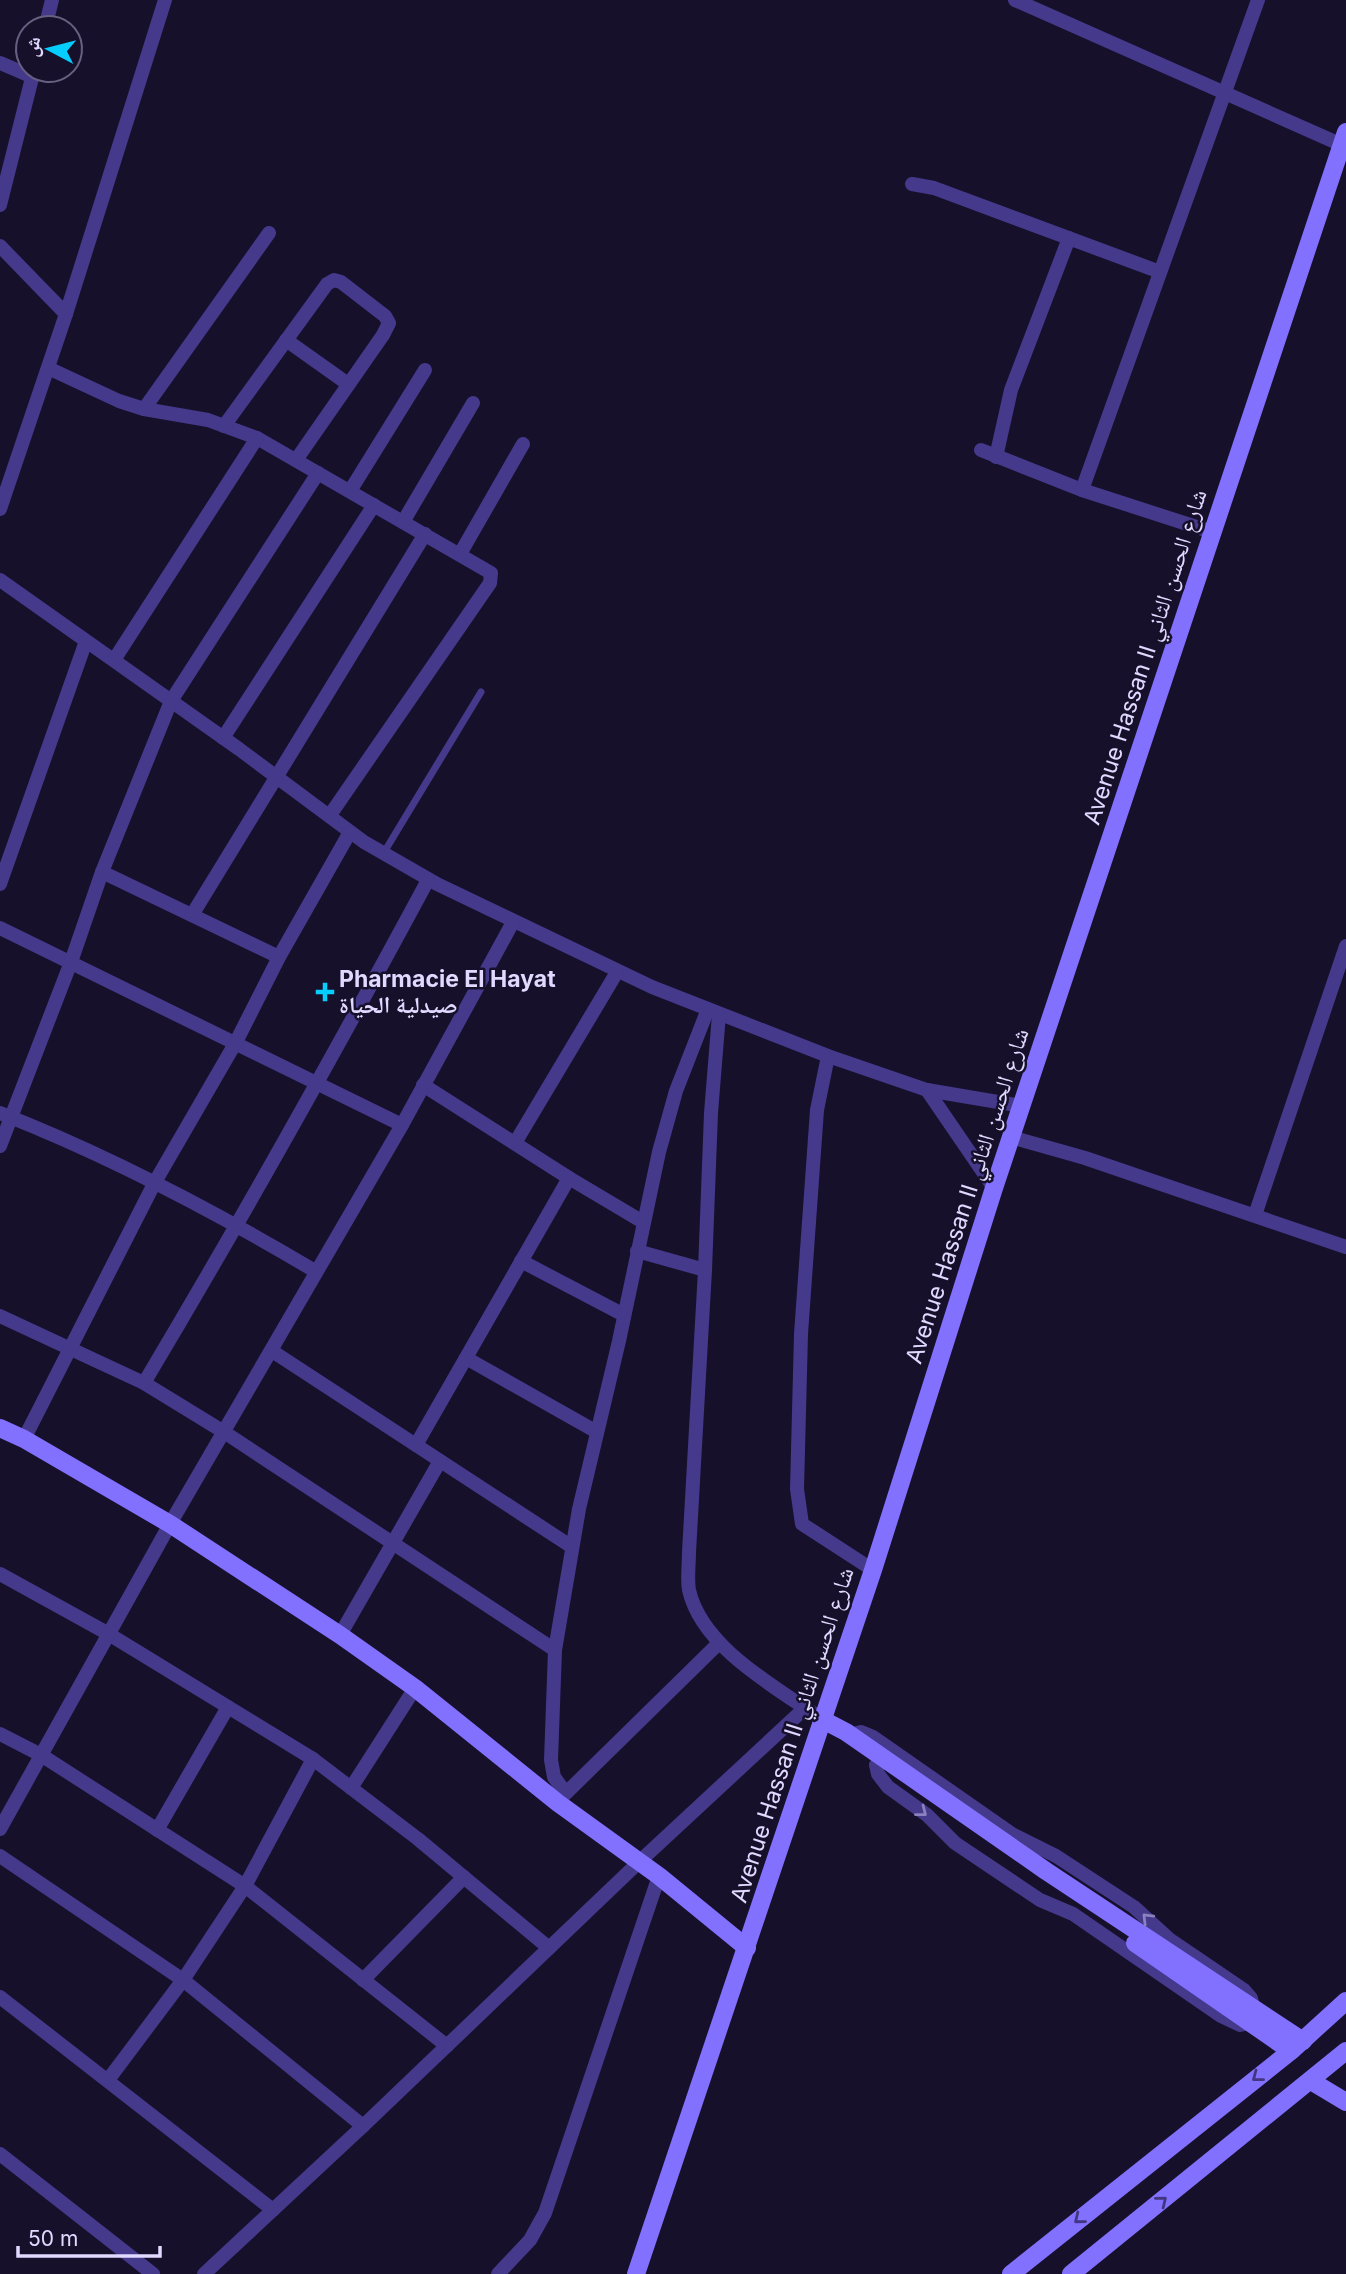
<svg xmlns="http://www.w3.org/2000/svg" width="1346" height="2274" font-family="Inter,'Noto Naskh Arabic',sans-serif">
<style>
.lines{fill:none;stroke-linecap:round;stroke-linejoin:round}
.lane{stroke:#44398b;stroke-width:7}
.street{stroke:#44398b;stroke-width:14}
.secondary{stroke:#8270ff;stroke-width:18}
.oneway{stroke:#8b81bf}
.oneway2{stroke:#423680}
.poi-dot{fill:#05ceff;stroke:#17102b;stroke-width:2.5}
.labels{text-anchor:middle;stroke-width:5;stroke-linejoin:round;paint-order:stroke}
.street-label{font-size:23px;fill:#e1d9ff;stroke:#17102b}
.poi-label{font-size:23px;font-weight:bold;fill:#e1d9ff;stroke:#17102b;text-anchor:start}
</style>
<rect width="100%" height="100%" fill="#17102b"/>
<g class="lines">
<polyline class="lane" points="383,854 481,692"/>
<g class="street">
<polyline points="1015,0 1342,145"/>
<polyline points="45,28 52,0"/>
<polyline points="0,63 33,77"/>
<polyline points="912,184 934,188 1160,272"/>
<polyline points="0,205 34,70"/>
<polyline points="0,246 66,314"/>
<polyline points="286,340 348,384"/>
<polyline points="48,368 119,401 144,409 208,420 257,438 491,573 490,583 330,815"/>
<polyline points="144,409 269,233"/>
<polyline points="224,426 327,284 334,280 341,282 385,316 389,323 383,335 296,460"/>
<polyline points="981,450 1082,490 1212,532"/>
<polyline points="996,457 1011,390 1069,238"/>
<polyline points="1082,490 1258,0"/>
<polyline points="350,491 425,370"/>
<polyline points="0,509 66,314 165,0"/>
<polyline points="403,522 473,403"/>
<polyline points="460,554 523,444"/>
<polyline points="0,580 239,749 364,842 437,884 652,987 828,1056 927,1090 1022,1106"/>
<polyline points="114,660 257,438"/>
<polyline points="223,738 374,505"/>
<polyline points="102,872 279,957"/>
<polyline points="0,884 86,641"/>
<polyline points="192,915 425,534"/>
<polyline points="0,928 402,1125"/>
<path d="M719,1014L711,1113L705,1270L689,1552C689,1564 687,1579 689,1590C702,1648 777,1688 823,1720"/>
<polyline points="828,1056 817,1110 801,1334 797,1489 802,1524 873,1570"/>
<polyline points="927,1090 994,1188"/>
<path d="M0,1113C110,1156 214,1211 315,1271"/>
<polyline points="1011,1137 1085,1158 1346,1247"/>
<polyline points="515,1143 617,972"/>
<polyline points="0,1146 71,962 102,872 171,701 318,473"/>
<polyline points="569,1178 643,1222"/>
<polyline points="1255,1215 1346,946"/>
<polyline points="637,1251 705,1270"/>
<polyline points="521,1261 624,1315"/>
<polyline points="0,1316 144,1383 224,1432 555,1650"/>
<polyline points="272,1351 572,1547"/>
<polyline points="466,1358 597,1432"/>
<path d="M144,1383C243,1217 337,1049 428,880"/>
<polyline points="24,1439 155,1182 236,1042 279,957 350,832"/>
<polyline points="416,1445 569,1178 423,1085"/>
<polyline points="0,1574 107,1633 313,1759 418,1839 549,1948"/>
<polyline points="340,1635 440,1461"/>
<polyline points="0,1734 41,1755 245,1886 447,2046"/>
<polyline points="850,1735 861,1732 873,1737 1012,1834 1056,1856 1134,1907 1169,1939 1244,1990 1251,1998 1253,2007"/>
<polyline points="876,1765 878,1774 888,1787 927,1815 955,1843 1040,1900 1073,1914 1221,2016 1240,2025 1250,2023"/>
<polyline points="351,1788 415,1688"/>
<polyline points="565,1792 554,1777 551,1760 555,1650 579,1509 619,1341 659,1152 676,1091 708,1009"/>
<polyline points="560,1799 719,1643"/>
<polyline points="0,1829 170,1524 402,1125 513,922"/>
<polyline points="157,1830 228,1707"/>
<polyline points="0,1856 183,1980 363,2126"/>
<polyline points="363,1980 464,1877"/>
<polyline points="0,1997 273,2210"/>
<polyline points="108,2080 183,1980 245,1886 313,1759"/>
<polyline points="0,2154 153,2274"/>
<polyline points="204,2274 363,2126 639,1862 805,1708"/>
<polyline points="498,2274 530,2240 545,2213 659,1876"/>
</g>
<g class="secondary">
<polyline points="0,1428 24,1439 170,1524 340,1635 415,1688 558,1803 659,1876 747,1948"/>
<polyline points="823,1720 846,1732 1046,1871 1303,2041"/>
<polyline points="1135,1943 1291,2051"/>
<polyline points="1311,2081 1346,2102"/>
<polyline points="636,2274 873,1570 994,1188 1346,132"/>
<polyline points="1011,2274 1291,2051 1346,2001"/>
<polyline points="1071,2274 1346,2051"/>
</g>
</g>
<defs><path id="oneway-chevron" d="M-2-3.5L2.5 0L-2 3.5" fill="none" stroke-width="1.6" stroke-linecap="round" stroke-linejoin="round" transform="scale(1.75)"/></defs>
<g class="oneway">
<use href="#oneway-chevron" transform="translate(922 1812) rotate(38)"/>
<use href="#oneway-chevron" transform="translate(1147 1918) rotate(-135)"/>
</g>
<g class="oneway2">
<use href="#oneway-chevron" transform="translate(1257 2077) rotate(142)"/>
<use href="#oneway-chevron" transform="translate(1162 2201) rotate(-39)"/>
<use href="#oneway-chevron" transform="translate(1079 2219) rotate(141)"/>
</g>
<path class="poi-dot" d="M321.5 981.5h7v7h7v7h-7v7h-7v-7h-7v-7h7z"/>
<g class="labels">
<g class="street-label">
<text transform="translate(1145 657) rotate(-72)" y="8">Avenue Hassan II شارع الحسن الثاني</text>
<text transform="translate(967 1196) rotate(-72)" y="8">Avenue Hassan II شارع الحسن الثاني</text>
<text transform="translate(792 1735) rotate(-72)" y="8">Avenue Hassan II شارع الحسن الثاني</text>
</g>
<g class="poi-label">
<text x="339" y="987">Pharmacie El Hayat<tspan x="339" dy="26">صيدلية الحياة</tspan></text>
</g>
</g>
<g transform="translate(49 49) rotate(277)"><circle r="33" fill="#17102b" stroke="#686080" stroke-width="2"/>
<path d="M0-5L12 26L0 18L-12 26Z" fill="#05ceff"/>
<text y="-10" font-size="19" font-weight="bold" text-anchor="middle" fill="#e1d9ff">ش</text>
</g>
<path d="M18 2246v10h142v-10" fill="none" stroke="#e1d9ff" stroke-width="3.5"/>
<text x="28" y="2246" font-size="21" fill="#e1d9ff" stroke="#17102b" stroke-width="5" paint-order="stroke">50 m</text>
</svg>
